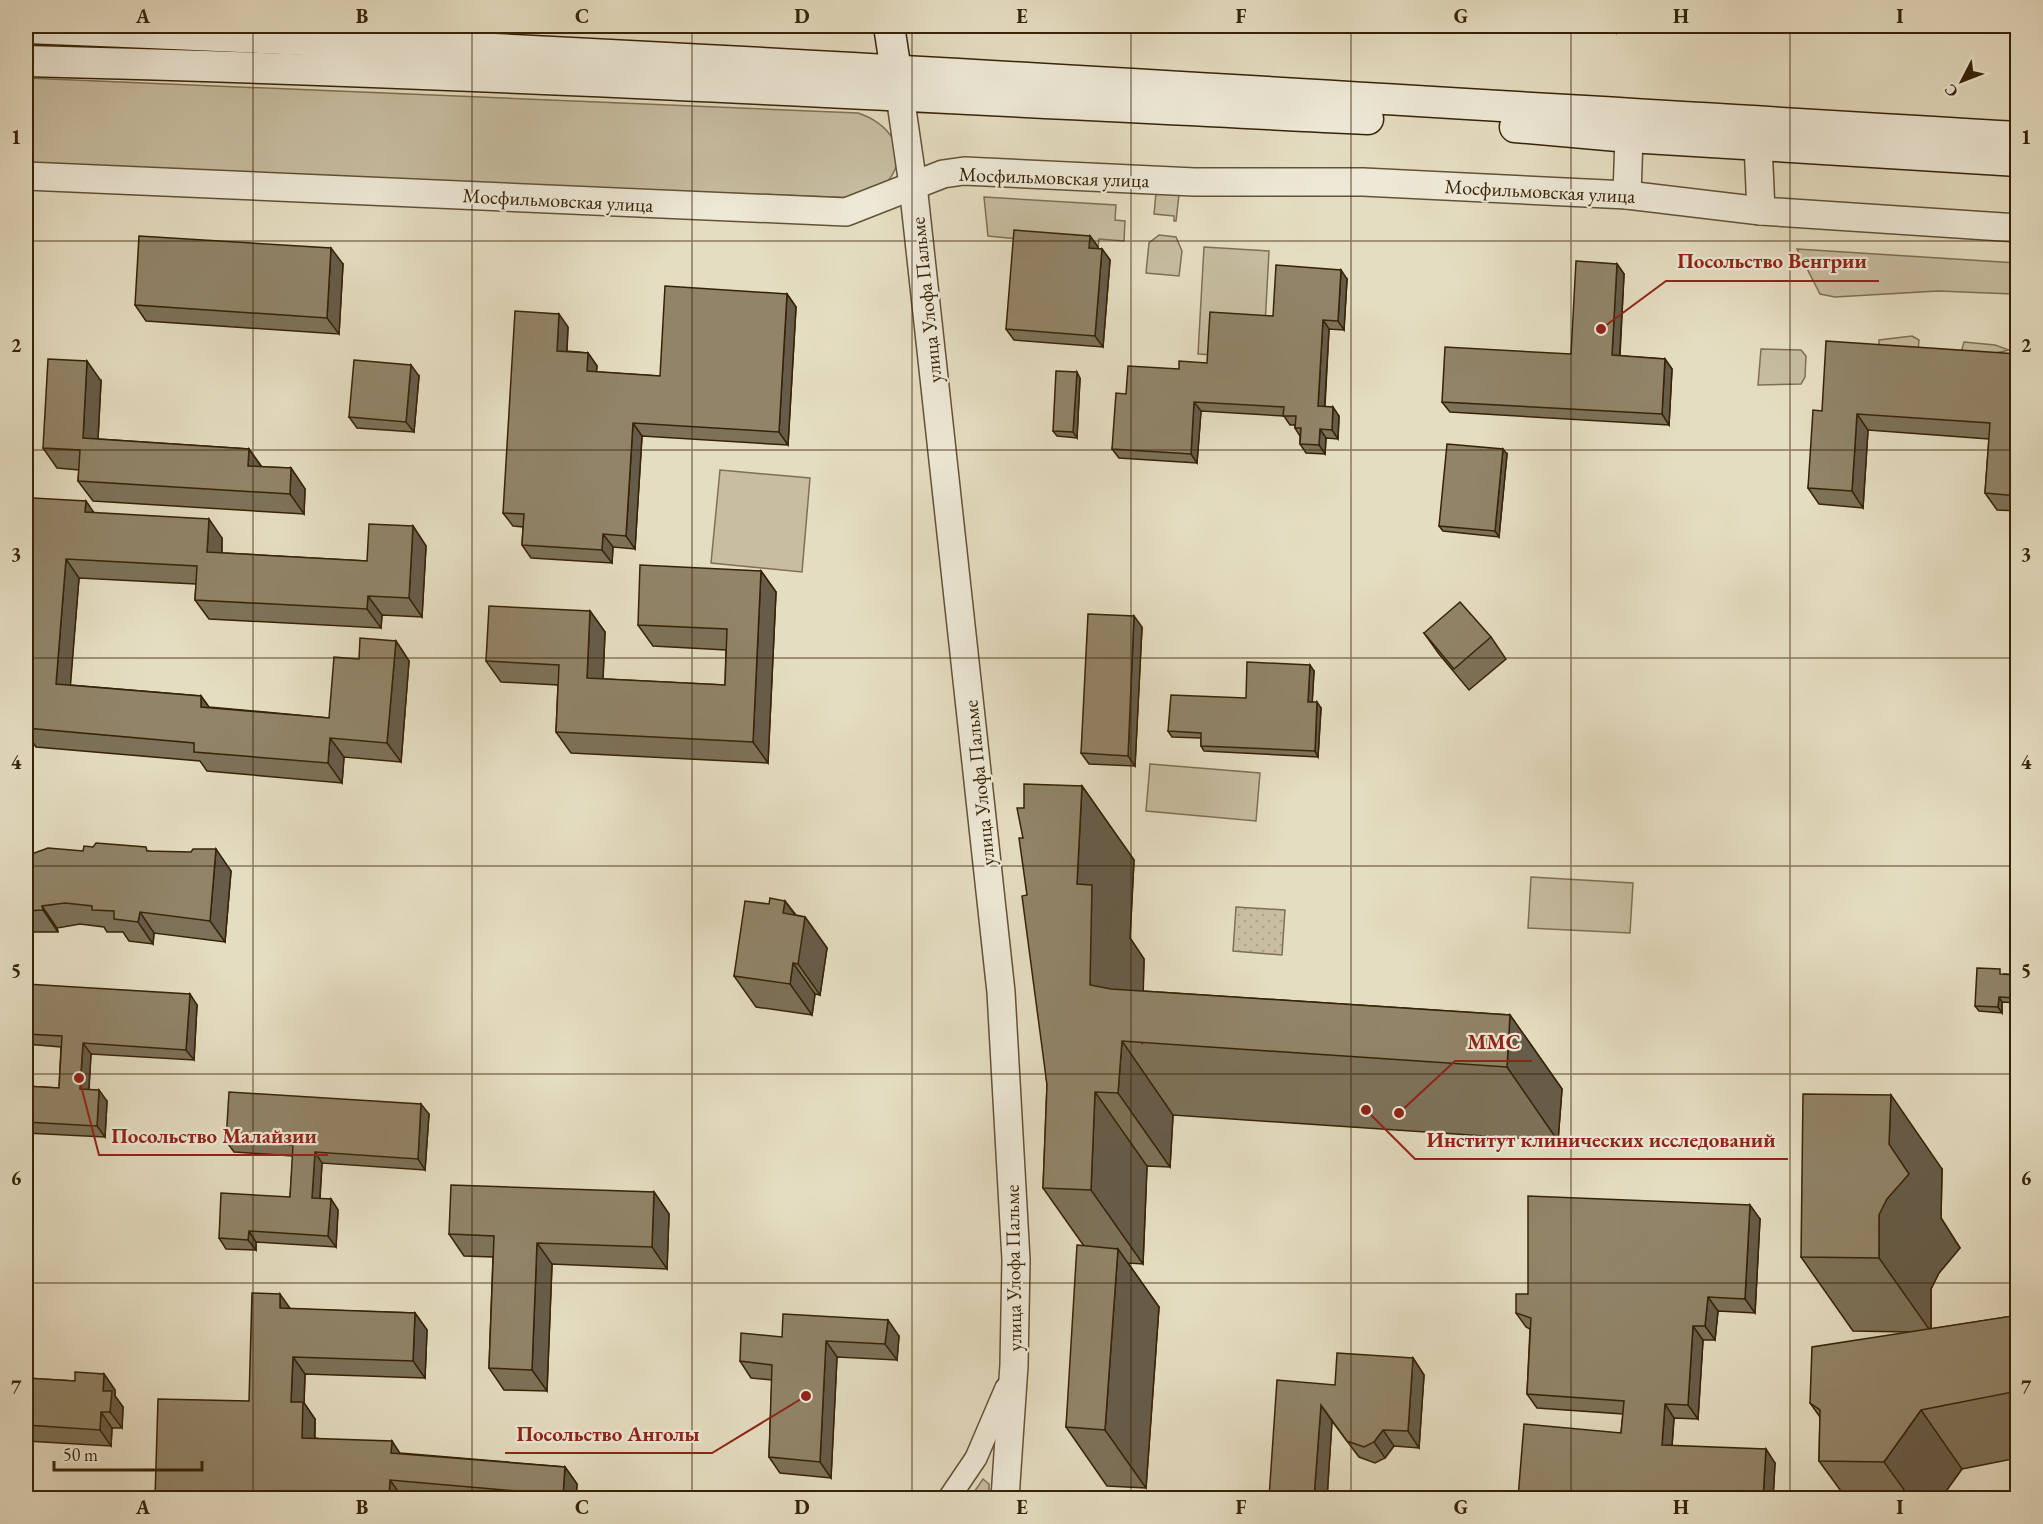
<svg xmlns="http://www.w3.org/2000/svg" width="2043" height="1524" font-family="'EB Garamond',serif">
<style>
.grass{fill:#c7bda1;stroke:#7e7054;stroke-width:1.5}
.park{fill:url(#park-dots);stroke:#7e7054;stroke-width:1.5}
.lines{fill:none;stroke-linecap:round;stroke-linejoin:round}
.minor-casing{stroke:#625236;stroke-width:24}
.tertiary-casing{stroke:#625236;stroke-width:30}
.secondary-casing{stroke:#362307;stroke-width:33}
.minor{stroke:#eee9d7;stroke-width:21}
.tertiary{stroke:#eee9d7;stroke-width:27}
.secondary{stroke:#eee9d7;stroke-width:30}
.wall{fill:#7d7259;stroke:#362307;stroke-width:1.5}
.shaded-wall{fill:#665c49;stroke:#362307;stroke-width:1.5}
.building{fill:#918468;stroke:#362307;stroke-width:1.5}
.grid{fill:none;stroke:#362307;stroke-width:1.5;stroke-opacity:0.55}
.labels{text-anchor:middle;stroke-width:4.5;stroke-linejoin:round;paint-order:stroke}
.street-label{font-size:20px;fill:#362307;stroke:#eee9d7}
.leader{fill:none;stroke:#8f2418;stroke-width:2}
.callout-dot{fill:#8f2418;stroke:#eee9d7;stroke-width:2}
.callout-label{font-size:21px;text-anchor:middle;font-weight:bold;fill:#8f2418;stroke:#eee9d7;stroke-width:4.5;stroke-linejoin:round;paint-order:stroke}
.neatline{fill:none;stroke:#362307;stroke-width:2}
.grid-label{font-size:20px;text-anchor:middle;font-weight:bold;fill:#362307}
</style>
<defs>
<pattern id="park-dots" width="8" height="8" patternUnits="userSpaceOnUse" patternTransform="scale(1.5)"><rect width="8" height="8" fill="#c7bda1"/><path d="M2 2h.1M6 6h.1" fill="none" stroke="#aca289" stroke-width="1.8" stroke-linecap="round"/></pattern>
</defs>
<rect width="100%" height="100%" fill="#e5ddc1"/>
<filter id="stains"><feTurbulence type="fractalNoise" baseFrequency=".00333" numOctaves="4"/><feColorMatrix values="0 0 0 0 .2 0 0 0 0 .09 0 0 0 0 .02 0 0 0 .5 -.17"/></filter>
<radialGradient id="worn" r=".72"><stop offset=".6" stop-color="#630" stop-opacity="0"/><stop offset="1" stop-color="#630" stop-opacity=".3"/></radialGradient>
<g class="grass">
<path d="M26,78L858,113C887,122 912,151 888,181C882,189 868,194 860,198L26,167Z"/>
<polygon points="1156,193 1179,195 1176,221 1174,221 1174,216 1154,214"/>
<polygon points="984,197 1116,205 1115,220 1125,221 1124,241 1099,239 1098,247 988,236"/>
<polygon points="1159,235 1176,237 1182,251 1179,276 1146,273 1149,243"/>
<polygon points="1204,247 1269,251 1265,325 1214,355 1198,354"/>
<polygon points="1797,249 2017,263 2017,297 2013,294 1938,291 1835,297 1820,294"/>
<polygon points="1912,336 1919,340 1918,352 1879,345 1879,340"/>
<polygon points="1964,342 1995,345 2009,350 1987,355 1961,353"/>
<polygon points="1761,349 1801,350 1806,356 1805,377 1801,384 1758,385"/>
<polygon points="720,470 810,478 802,572 711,563"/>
<polygon points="1150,764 1260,773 1256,821 1146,811"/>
<polygon points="1531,877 1633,883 1630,933 1528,928"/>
<polygon points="983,1479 989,1484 989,1498 970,1498"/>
</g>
<polygon class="park" points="1236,907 1285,910 1282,955 1233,951"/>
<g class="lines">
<defs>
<polyline id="minor" points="949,1498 976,1458 1006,1388"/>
<g id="tertiary">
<polyline points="897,75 913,185 1001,992 1016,1260 1014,1365 1005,1498"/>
<polyline points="1758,144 1761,211"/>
<polyline points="26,176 846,212 943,174 964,171 1194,182 1363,182 1627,195 1761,211 2018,228"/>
<polyline points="1627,195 1629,137"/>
</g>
<g id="secondary">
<polyline points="889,26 896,71"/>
<path d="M26,28C690,54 1354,98 2018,137"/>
<path d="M26,61C473,72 921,97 1368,119"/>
<polyline points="1515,127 1629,137 2018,161"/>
</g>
</defs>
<use href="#minor" class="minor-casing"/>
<use href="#tertiary" class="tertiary-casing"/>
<use href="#secondary" class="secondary-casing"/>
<use href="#minor" class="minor"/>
<use href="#tertiary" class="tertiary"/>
<use href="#secondary" class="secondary"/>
</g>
<g class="wall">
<polygon points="1501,26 1617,26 1616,33"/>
<polygon points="1839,26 1866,26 1866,27"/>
<polygon points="1090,236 1098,247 1098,249 1102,249 1110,260 1103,347 1014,340 1006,329"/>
<polygon points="343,264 339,334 146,321 135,305"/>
<polygon points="1617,264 1624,274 1620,356 1665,359 1672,369 1669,425 1450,412 1442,402 1571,354"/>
<polygon points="1347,279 1344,330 1329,329 1325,406 1339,416 1338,439 1326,438 1325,454 1306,453 1300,444 1300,436 1295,428 1295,425 1290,425 1284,416 1201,411 1197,463 1119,458 1112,449 1126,394 1207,363 1273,316"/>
<polygon points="787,294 796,307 788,445 642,436 635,549 613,547 612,563 531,558 522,545 523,527 513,526 503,513 568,327 567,351 588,353 597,366 596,372 660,376"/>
<polygon points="2018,354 2018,511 1997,510 1985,493 1989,439 1868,430 1863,508 1819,504 1808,488 1822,411"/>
<polygon points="419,376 414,432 357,428 349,417"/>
<polygon points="1080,378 1077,438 1057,436 1053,431"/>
<polygon points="101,381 98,439 249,449 262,467 291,468 305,489 304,514 93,501 78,481 79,470 57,468 43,448"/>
<polygon points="1507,454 1499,537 1443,531 1439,526"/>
<polygon points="94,513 222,538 222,553 367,561 413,526 426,546 422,617 382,615 381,628 209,619 195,600 196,584 79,578 70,685 201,696 209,707 329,718 359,659 396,641 409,661 401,762 344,757 342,783 207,771 200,761 36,747 26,732 26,545 30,546"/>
<polygon points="761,571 776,592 768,763 571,753 556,732 558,685 501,682 486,661 590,611 605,632 603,679 725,685 726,650 653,646 638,625"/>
<polygon points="1142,627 1135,766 1089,764 1081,753"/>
<polygon points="1424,633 1491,637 1506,659 1469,690 1439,654"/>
<polygon points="1314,671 1312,702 1321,708 1318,757 1204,751 1201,746 1201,738 1172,737 1168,731"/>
<polygon points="1082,786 1134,860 1130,938 1144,959 1143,991 1510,1015 1562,1089 1558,1141 1173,1115 1170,1167 1147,1166 1143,1264 1128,1263 1159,1307 1146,1488 1107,1486 1066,1427 1084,1246 1043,1188 1047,1085 1027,895 1023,838 1024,808"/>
<polygon points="83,851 149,851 231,871 225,942 154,933 153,944 129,941 123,932 107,932 104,927 80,924 57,928 58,932 31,932 26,924 26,856"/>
<polygon points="785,901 796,915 805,917 827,948 820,995 815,994 812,1015 756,1007 734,976 769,904"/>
<polygon points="2004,974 2018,975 2018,1003 2002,1002 2002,1013 1979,1011 1975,1006"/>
<polygon points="26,984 197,1005 194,1060 91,1054 89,1090 107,1101 105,1137 26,1133 26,1086 59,1088 61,1047 26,1044"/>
<polygon points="429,1114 425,1170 322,1163 320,1199 331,1199 338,1210 336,1247 256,1242 256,1250 226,1249 219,1238 290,1197 293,1156 234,1152 226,1141"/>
<polygon points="1942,1169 1941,1218 1960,1248 1939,1273 1931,1289 1931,1329 2013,1316 2018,1310 2018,1458 1962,1469 1941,1498 1846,1498 1819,1461 1820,1417 1810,1403 1909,1332 1853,1331 1801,1257"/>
<polygon points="654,1192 669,1214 667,1269 552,1264 547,1391 504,1390 489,1368 493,1257 464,1256 449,1234"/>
<polygon points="1760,1219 1755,1313 1718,1311 1715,1340 1703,1340 1698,1419 1674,1418 1672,1446 1775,1463 1773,1498 1518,1498 1621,1433 1623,1414 1537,1408 1527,1394 1530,1329 1526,1327 1516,1313 1528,1294"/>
<polygon points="291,1309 415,1313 427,1330 425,1378 305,1374 304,1403 315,1419 315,1438 400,1453 565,1467 577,1484 576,1498 418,1498 402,1497 249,1401"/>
<polygon points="899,1336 897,1360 837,1357 831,1478 780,1473 769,1457 772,1380 751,1378 740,1361 782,1337"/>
<polygon points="1413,1358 1424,1375 1419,1448 1394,1446 1385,1458 1375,1463 1359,1457 1332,1421 1327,1498 1269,1498 1335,1385"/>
<polygon points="104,1374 115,1390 115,1396 123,1407 122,1428 112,1428 111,1446 26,1441 26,1378 75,1381"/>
</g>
<g class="shaded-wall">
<polygon points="1611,26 1617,26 1616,33"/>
<polygon points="1090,236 1098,247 1097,259 1089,248"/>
<polygon points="331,248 343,264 339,334 327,318"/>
<polygon points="1102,249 1110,260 1103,347 1095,336"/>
<polygon points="1617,264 1624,274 1619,366 1612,355"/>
<polygon points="1341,270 1347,279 1344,330 1338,321"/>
<polygon points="787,294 796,307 788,445 779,432"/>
<polygon points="559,314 568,327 566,364 557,351"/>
<polygon points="1323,320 1329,329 1324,415 1318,406"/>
<polygon points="588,353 597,366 596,384 587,371"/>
<polygon points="1665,359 1672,369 1669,425 1662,414"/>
<polygon points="87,361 101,381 97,458 83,438"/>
<polygon points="411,365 419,376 414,432 406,422"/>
<polygon points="1077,372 1080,378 1077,438 1073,432"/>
<polygon points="2018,379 2018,420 2015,417"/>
<polygon points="1194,402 1201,411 1197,463 1191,454"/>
<polygon points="1333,407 1339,416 1338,439 1332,430"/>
<polygon points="1857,414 1868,430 1863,508 1852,491"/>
<polygon points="633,423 642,436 635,549 626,536"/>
<polygon points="1320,429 1326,438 1325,454 1319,445"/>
<polygon points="249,449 263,469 248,466"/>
<polygon points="1503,449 1507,454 1499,537 1495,531"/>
<polygon points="291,468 305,489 304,514 290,494"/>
<polygon points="86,501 99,520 85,512"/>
<polygon points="209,519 222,538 221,571 207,552"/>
<polygon points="413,526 426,546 422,617 409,598"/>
<polygon points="603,534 613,547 612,563 602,550"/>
<polygon points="66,559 79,578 69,703 56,684"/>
<polygon points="761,571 776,592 768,763 753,742"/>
<polygon points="368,596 382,615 381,628 367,609"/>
<polygon points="590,611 605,632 602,700 587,678"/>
<polygon points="1134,616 1142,627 1135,766 1128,756"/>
<polygon points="396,641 409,661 401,762 387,743"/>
<polygon points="1310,665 1314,671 1312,707 1308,702"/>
<polygon points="201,696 215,716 201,707"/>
<polygon points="1317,702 1321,708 1318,757 1315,751"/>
<polygon points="330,738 344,757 342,783 328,763"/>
<polygon points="1082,786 1134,860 1130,938 1144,959 1142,1043 1090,985 1077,884"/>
<polygon points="216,849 231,871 225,942 210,921"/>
<polygon points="785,901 803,926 805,917 827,948 820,995 798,964 783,913"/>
<polygon points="42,906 57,928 58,932 43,910"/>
<polygon points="140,912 154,933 153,944 138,922"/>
<polygon points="793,963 815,994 812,1015 790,984"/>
<polygon points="190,994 197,1005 194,1060 186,1050"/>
<polygon points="1999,997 2002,1002 2002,1013 1998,1007"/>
<polygon points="1510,1015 1562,1089 1558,1141 1507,1067"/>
<polygon points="1122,1041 1173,1115 1170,1167 1118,1093"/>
<polygon points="83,1043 91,1054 88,1100 80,1089"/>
<polygon points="99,1090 107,1101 105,1137 97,1126"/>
<polygon points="1095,1092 1147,1166 1143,1264 1091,1190"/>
<polygon points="1891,1095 1942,1169 1941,1218 1960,1248 1939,1273 1931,1289 1931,1332 1879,1258 1879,1215 1889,1144"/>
<polygon points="421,1104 429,1114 425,1170 418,1159"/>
<polygon points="315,1152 322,1163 319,1209 312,1198"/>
<polygon points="654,1192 669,1214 667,1269 652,1247"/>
<polygon points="331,1199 338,1210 336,1247 328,1236"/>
<polygon points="1750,1205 1760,1219 1755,1313 1745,1299"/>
<polygon points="249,1231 256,1242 256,1250 248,1240"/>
<polygon points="537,1243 552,1264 547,1391 532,1370"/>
<polygon points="1118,1249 1159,1307 1146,1488 1105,1430"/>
<polygon points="280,1294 292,1311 280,1308"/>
<polygon points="1708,1297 1718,1311 1715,1340 1705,1326"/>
<polygon points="415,1313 427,1330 425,1378 413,1361"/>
<polygon points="888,1320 899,1336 897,1360 885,1344"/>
<polygon points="1693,1326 1703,1340 1698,1419 1688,1405"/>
<polygon points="826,1341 837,1357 831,1478 820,1462"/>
<polygon points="293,1357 305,1374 304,1403 315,1419 314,1455 302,1438 291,1402"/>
<polygon points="1413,1358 1424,1375 1419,1448 1408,1431"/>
<polygon points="104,1374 115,1390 115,1396 123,1407 122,1428 110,1412 103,1391"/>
<polygon points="1665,1404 1674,1418 1671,1459 1662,1445"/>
<polygon points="1321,1405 1332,1421 1327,1498 1314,1498"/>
<polygon points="1921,1410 1962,1469 1941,1498 1910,1498 1884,1462"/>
<polygon points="101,1412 112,1428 111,1446 100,1430"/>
<polygon points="1383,1430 1394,1446 1385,1458 1374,1442"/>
<polygon points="392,1441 403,1458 391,1453"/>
<polygon points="1766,1449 1775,1463 1773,1498 1763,1498"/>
<polygon points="565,1467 577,1484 576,1498 566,1498 563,1495"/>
<polygon points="390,1480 402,1497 401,1498 389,1498"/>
</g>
<g class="building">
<polygon points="1014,230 1090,236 1089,248 1102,249 1095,336 1006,329"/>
<polygon points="139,236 331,248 327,318 135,305"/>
<polygon points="1576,261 1617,264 1612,355 1665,359 1662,414 1442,402 1445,347 1571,354"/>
<polygon points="1276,265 1341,270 1338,321 1323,320 1318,406 1333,407 1332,430 1320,429 1319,445 1300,444 1301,428 1295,428 1296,416 1283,416 1284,407 1194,402 1191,454 1112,449 1116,393 1126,394 1128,366 1179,369 1179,361 1207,363 1210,312 1273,316"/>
<polygon points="665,286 787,294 779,432 633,423 626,536 603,534 602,550 522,545 524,514 503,513 515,311 559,314 557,351 588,353 587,371 660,376"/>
<polygon points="1826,341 2018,354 2018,379 2015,417 2018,417 2018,496 1985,493 1990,423 1857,414 1852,491 1808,488 1813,410 1822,411"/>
<polygon points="48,359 87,361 83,438 249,449 248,466 291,468 290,494 78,481 80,450 43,448"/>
<polygon points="354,360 411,365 406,422 349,417"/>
<polygon points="1056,371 1077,372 1073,432 1053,431"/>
<polygon points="1447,444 1503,449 1495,531 1439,526"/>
<polygon points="33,498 86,501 85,512 209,519 207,552 367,561 369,524 413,526 409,598 368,596 367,609 195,600 197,566 66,559 56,684 201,696 201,707 329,718 334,657 359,659 360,638 396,641 387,743 330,738 328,763 194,752 194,743 26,728 26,695 27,679 26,679 26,545 30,546"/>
<polygon points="640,565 761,571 753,742 556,732 559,665 486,661 489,606 590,611 587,678 725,685 727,629 638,625"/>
<polygon points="1460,602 1491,637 1454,669 1424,633"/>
<polygon points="1088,614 1134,616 1128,756 1081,753"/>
<polygon points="1247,662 1310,665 1308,702 1317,702 1315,751 1201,746 1201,733 1168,731 1171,695 1246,698"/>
<polygon points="1024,784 1082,786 1077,884 1092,885 1090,985 1111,989 1510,1015 1507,1067 1122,1041 1118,1093 1095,1092 1091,1190 1043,1188 1047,1085 1022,896 1027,895 1019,838 1023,838 1017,808 1024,808"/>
<polygon points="96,843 146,847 147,851 191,852 193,849 216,849 210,921 140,912 138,922 114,919 114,911 92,910 92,906 65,903 42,906 43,910 26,911 26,856 48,848 83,851 84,846 93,847"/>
<polygon points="770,898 785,901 783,913 805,917 798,964 793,963 790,984 734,976 745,901 769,904"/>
<polygon points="1977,968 2000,969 2000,974 2018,975 2018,998 1999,997 1998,1007 1975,1006"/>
<polygon points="26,984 190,994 186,1050 83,1043 80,1089 99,1090 97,1126 26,1122 26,1086 59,1088 62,1036 26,1034"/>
<polygon points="229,1092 421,1104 418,1159 315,1152 312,1198 331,1199 328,1236 249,1231 248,1240 219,1238 221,1193 290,1197 293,1145 226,1141"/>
<polygon points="1803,1094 1891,1095 1889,1144 1909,1174 1887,1199 1879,1215 1879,1258 1801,1257"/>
<polygon points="451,1185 654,1192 652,1247 537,1243 532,1370 489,1368 494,1236 449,1234"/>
<polygon points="1528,1196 1750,1205 1745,1299 1708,1297 1705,1326 1693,1326 1688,1405 1665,1404 1662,1445 1766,1449 1763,1498 1518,1498 1524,1424 1621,1433 1624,1401 1527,1394 1531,1318 1516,1313 1516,1294 1528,1294"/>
<polygon points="1077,1245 1118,1249 1105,1430 1066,1427"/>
<polygon points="252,1293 280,1294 280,1308 415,1313 413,1361 293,1357 291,1402 303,1402 302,1438 392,1441 391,1453 565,1467 563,1495 390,1480 389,1498 155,1498 158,1399 249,1401"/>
<polygon points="2018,1310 2018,1391 1921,1410 1884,1462 1819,1461 1820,1410 1810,1403 1812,1347 2013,1316 2012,1311"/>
<polygon points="783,1314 888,1320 885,1344 826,1341 820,1462 769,1457 772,1365 740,1361 741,1333 782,1337"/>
<polygon points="1337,1353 1413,1358 1408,1431 1383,1430 1374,1442 1364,1447 1347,1441 1321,1405 1314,1498 1269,1498 1277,1380 1335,1385"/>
<polygon points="75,1372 104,1374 103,1391 112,1391 110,1412 101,1412 100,1430 26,1425 26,1378 75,1381"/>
</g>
<path class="grid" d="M253,26V1498M472,26V1498M692,26V1498M912,26V1498M1131,26V1498M1351,26V1498M1571,26V1498M1790,26V1498M26,241H2018M26,450H2018M26,658H2018M26,866H2018M26,1074H2018M26,1283H2018"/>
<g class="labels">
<g class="street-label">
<text transform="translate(1054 177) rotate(2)" y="7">Мосфильмовская улица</text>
<text transform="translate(1540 191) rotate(3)" y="7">Мосфильмовская улица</text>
<text transform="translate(558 200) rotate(3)" y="7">Мосфильмовская улица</text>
<text transform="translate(926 300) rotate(-96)" y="7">улица Улофа Пальме</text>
<text transform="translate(979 783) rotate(-96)" y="7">улица Улофа Пальме</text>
<text transform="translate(1013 1268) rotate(-91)" y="7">улица Улофа Пальме</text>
</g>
</g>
<path class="leader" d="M1601 329L1666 281H1879M1399 1113L1455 1061H1532M79 1078L99 1155H328M1366 1110L1415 1159H1788M806 1396L712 1453H505"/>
<g class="callout-dot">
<circle cx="1601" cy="329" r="6"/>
<circle cx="1399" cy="1113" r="6"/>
<circle cx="79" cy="1078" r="6"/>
<circle cx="1366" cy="1110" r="6"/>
<circle cx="806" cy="1396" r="6"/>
</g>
<g class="callout-label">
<text x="1772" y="268">Посольство Венгрии</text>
<text x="1494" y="1049">ММС</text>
<text x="214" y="1143">Посольство Малайзии</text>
<text x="1601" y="1147">Институт клинических исследований</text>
<text x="608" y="1441">Посольство Анголы</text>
</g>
<rect width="2043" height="1524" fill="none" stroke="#e5ddc1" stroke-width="66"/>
<g transform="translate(1962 81) rotate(228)" stroke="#eee9d7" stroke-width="4.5" paint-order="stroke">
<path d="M0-4.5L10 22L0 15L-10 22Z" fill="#362307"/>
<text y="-9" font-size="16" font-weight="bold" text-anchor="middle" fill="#362307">С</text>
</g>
<path d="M54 1461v9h148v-9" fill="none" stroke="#362307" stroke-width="3"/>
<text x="63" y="1461" font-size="18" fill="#362307" stroke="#eee9d7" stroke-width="4.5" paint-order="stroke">50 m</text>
<rect x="33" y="33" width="1977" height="1458" class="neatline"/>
<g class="grid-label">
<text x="143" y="23">A</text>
<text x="362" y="23">B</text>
<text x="582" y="23">C</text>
<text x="802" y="23">D</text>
<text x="1022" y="23">E</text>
<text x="1241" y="23">F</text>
<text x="1461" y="23">G</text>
<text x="1681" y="23">H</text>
<text x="1900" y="23">I</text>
<text x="16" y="144">1</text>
<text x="2026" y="144">1</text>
<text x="16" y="352">2</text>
<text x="2026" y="352">2</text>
<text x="16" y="561">3</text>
<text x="2026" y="561">3</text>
<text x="16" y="769">4</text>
<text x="2026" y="769">4</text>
<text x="16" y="977">5</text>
<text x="2026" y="977">5</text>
<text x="16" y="1185">6</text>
<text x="2026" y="1185">6</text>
<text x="16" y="1394">7</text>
<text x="2026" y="1394">7</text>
<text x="143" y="1514">A</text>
<text x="362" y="1514">B</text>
<text x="582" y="1514">C</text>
<text x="802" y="1514">D</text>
<text x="1022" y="1514">E</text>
<text x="1241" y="1514">F</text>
<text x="1461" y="1514">G</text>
<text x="1681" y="1514">H</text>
<text x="1900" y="1514">I</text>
</g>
<rect width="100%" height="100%" filter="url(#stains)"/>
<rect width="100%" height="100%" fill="url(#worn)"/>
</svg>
